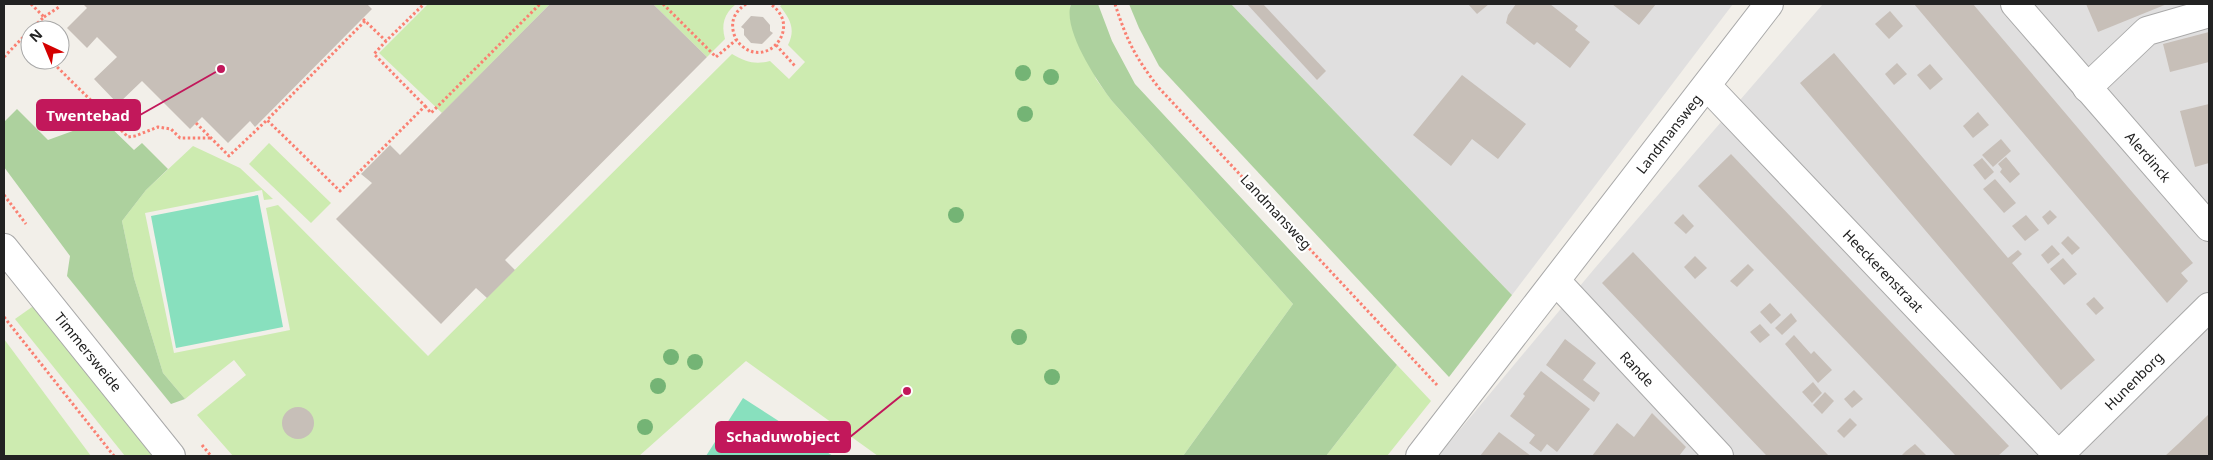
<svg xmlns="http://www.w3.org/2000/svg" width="2213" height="460" font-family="'Noto Sans',sans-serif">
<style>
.residential{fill:#e0dfdf}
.grass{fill:#cdebb0}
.forest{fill:#add19e}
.pitch{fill:#88e0be}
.building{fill:#c7bfb8}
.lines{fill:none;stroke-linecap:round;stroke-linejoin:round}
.minor-casing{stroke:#a9a9a9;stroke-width:30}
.path{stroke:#fa8072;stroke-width:3;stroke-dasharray:2.5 2.5;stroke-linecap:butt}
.minor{stroke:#fff;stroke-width:28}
.tree{fill:#74b475}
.labels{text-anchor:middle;stroke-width:4.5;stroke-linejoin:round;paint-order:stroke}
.street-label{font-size:14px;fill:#222;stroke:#fff}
.leader{fill:none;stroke:#c2185b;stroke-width:2}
.callout-dot{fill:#c2185b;stroke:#fff;stroke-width:2}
.callout{fill:#c2185b;stroke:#c2185b;stroke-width:2}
.callout-label{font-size:15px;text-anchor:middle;font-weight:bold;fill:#fff}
</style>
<rect width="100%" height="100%" fill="#f2efe9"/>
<g class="residential">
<polygon points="1231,4 1733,4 1512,295"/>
<polygon points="1823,4 2209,4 2209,456 1438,456 1595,268"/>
</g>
<g class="grass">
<polygon points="428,4 550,4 442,113 379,53"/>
<path d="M653,4H736C724,14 721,24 725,39L707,57Z"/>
<path d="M783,4H1071L1070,7L1096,79L1112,101L1293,304L1183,456H878L746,361L639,456H233L197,415L246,375L234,360L185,399L163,373L134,278L122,221L146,190L193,146L240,168L273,199L264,200L262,190L145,213L174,353L290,330L266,208L278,205L428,356L732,54C746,62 755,65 770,61L789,79L805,62L788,45C796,29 790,19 780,6Z"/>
<polygon points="269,143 331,203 311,223 249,164"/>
<polygon points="32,307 35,308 154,456 125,456 15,319"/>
<polygon points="4,339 91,456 4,456"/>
<polygon points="1397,365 1431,401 1387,456 1326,456"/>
</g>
<g class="forest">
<path d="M1071,4H1098L1112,41L1135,84L1397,365L1326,456H1183L1293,304L1112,101C1097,81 1062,29 1071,4Z"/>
<polygon points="1129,4 1231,4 1512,295 1449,377 1159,66 1139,28"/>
<polygon points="17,109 48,140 103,120 134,150 142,143 168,169 146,190 122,221 134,278 163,373 185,399 171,404 67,276 70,256 4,167 4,122"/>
</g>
<g class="pitch">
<polygon points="258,195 283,327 176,348 151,216"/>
<polygon points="743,398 833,456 706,456"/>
</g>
<g class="building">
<polygon points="83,4 367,4 372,9 255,127 250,121 228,143 202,117 190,129 142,81 118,104 94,79 117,57 97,37 87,48 67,28 87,8"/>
<polygon points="550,4 653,4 707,57 505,260 515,270 487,298 476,288 441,324 336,219 372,183 361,174 390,145 400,155"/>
<polygon points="1247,4 1263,4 1326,71 1317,80"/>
<polygon points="1468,4 1489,4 1477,14"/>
<polygon points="1516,4 1550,4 1578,26 1575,30 1590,42 1570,68 1537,42 1534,45 1506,23 1508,15"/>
<polygon points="1612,4 1656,4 1639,25"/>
<polygon points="1914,4 1973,4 2127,186 2193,263 2181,273 2188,281 2167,303"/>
<polygon points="2086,4 2167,4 2098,32"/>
<polygon points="1890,11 1903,26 1889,39 1875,24"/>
<polygon points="751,16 763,17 770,25 770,31 773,33 762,44 751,43 744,35 744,29 741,27"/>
<polygon points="2209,32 2209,62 2170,72 2163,44"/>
<polygon points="1834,53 2008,258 2018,250 2022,254 2012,263 2095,360 2061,390 1800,83"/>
<polygon points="1897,63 1907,74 1894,85 1885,74"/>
<polygon points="1930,64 1943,79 1930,90 1917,75"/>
<polygon points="1462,75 1526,124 1498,159 1472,139 1451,166 1413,135"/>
<polygon points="2209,104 2209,163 2195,167 2180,111"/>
<polygon points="1978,112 1989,125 1973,138 1963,126"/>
<polygon points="2001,139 2011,151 1993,167 1982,155"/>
<polygon points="1731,154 2009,446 1998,456 1956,456 1698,186"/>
<polygon points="2006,157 2020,174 2010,183 2000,172 2002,169 1998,164"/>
<polygon points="1982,158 1994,172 1985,180 1973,165"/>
<polygon points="1995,179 2016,203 2004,213 1983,189"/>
<polygon points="2050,210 2057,217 2048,225 2042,217"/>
<polygon points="1683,214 1694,226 1686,234 1674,223"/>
<polygon points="2026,215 2039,230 2025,241 2012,226"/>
<polygon points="2068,236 2080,248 2072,255 2061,243"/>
<polygon points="2052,245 2060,254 2048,264 2041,255"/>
<polygon points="1633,252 1772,397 1829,456 1767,456 1764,453 1602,283"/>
<polygon points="1695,256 1707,268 1695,279 1684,267"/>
<polygon points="2063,258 2077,274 2064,285 2050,269"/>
<polygon points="1748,264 1754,270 1737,287 1730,281"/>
<polygon points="2094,297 2104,308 2096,315 2086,304"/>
<polygon points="1770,303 1781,315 1771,324 1760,312"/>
<polygon points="1791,313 1797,321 1782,335 1775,328"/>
<polygon points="1760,324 1770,335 1760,343 1750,332"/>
<polygon points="1794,335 1811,354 1814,351 1832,370 1818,383 1785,344"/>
<polygon points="1565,339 1596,363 1583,380 1600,393 1594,402 1546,365"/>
<polygon points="1541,371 1590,409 1557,452 1547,444 1541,452 1529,443 1535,435 1510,416 1525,396 1523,394"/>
<polygon points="1813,382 1822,393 1812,403 1802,392"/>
<polygon points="1854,390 1863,399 1852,408 1844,399"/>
<polygon points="1825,392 1834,401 1822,414 1813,405"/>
<circle cx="298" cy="423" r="16"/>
<polygon points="1652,413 1686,447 1679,456 1592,456 1617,423 1634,437"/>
<polygon points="2209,414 2209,456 2165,456 2178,444"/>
<polygon points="1850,418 1857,425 1844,438 1837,431"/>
<polygon points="1499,432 1531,456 1480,456"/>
<polygon points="1915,444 1927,456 1901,456 1906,451"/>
</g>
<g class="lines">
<defs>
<g id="minor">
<polyline points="2015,4 2209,227"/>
<polyline points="1707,86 2059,456"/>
<polyline points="2087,88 2147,31 2209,13"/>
<polyline points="4,248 171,456"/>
<polyline points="1556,281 1719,456"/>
<polyline points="1420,456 1769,4"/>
<polyline points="2058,456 2209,307"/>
</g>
</defs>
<use href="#minor" class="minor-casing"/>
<g class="path">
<polyline points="663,4 716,57 736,40"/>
<path d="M746,4C737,10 731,18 733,30C734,36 737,42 742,46C769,69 803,25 770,4"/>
<path d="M1115,4C1127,41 1135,57 1159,88L1437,385"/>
<polyline points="44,17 59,7"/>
<polyline points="363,19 386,41 424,4"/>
<polyline points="365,21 267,120 340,191 425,106 374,54 386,41"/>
<polyline points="30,30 44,17 31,4"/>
<polyline points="25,35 30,40"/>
<polyline points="776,45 795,66"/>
<polyline points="4,57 30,30"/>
<polyline points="50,60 128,137 135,136 158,127 171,129 180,138 211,138"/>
<polyline points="425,106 431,113 540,4"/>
<polyline points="196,123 229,156 267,120"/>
<polyline points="4,195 26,224"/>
<polyline points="4,317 114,456"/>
<polyline points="202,445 211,456"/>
</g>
<use href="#minor" class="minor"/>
</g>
<g class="tree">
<circle cx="1023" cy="73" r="8"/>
<circle cx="1051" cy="77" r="8"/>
<circle cx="1025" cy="114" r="8"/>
<circle cx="956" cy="215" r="8"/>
<circle cx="1019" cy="337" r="8"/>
<circle cx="671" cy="357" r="8"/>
<circle cx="695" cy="362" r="8"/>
<circle cx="1052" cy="377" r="8"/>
<circle cx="658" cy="386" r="8"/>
<circle cx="645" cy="427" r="8"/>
</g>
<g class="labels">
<g class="street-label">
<text transform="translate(1669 134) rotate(-52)" y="5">Landmansweg</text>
<text transform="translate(2148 157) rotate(49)" y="5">Alerdinck</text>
<text transform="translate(1276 212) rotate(47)" y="5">Landmansweg</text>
<text transform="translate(1883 271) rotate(46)" y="5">Heeckerenstraat</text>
<text transform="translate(88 352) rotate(51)" y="5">Timmersweide</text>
<text transform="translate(1637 369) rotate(47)" y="5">Rande</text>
<text transform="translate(2134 381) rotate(-45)" y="5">Hunenborg</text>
</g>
</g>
<path class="leader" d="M221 69L140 115M907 391L850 437"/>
<g class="callout-dot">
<circle cx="221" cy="69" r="5"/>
<circle cx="907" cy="391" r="5"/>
</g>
<g class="callout">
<rect x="37" y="100" width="103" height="30" rx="5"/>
<rect x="716" y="422" width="134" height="30" rx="5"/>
</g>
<g class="callout-label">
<text x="88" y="121">Twentebad</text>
<text x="783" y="442">Schaduwobject</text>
</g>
<rect width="2213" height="460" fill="none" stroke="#222222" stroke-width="10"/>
<g transform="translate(45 45) rotate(316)"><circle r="24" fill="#ffffff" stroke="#a7a7a7"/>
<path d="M0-4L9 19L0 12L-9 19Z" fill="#d40000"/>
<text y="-8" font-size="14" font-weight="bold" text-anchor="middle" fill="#222222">N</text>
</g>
</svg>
